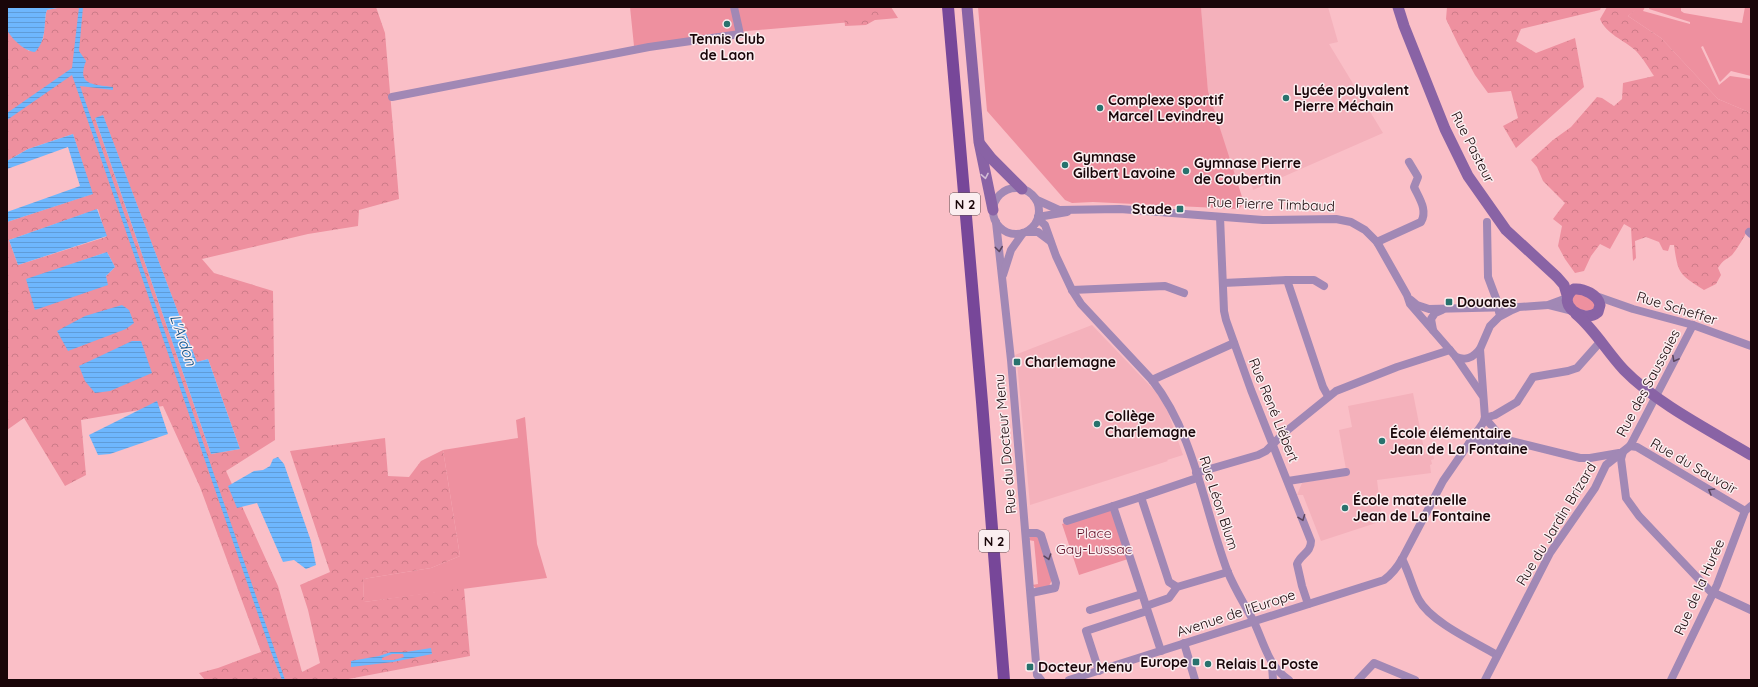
<svg xmlns="http://www.w3.org/2000/svg" width="1758" height="687" font-family="Quicksand,sans-serif">
<style>
.built{fill:#f4b1bb}
.green{fill:#ee909f}
.forest{fill:url(#forest-crowns);fill-rule:evenodd}
.water{fill:url(#water-rules);fill-rule:evenodd}
.lines{fill:none;stroke-linecap:round;stroke-linejoin:round}
.street{stroke:#a188b5;stroke-width:8}
.secondary{stroke:#8963a5;stroke-width:11}
.primary{stroke:#774799;stroke-width:12}
.oneway{stroke:#d3bdd6}
.oneway2{stroke:#5d475f}
.poi-dot{fill:#28726d;stroke:#fbeef0;stroke-width:1.5}
.labels{text-anchor:middle;stroke-width:3;stroke-linejoin:round;paint-order:stroke}
.shield{fill:#fbeef0;stroke:#5d4c4e;stroke-width:1}
.shield-label{font-size:13px;font-weight:bold;fill:#190609}
.poi-label{font-size:14px;font-weight:bold;fill:#190609;stroke:#fbeef0;text-anchor:start}
.street-label{font-size:14px;fill:#190609;stroke:#fbeef0}
.park-label{font-size:14px;fill:#600f27;stroke:#fbeef0}
.water-label{font-size:15px;font-style:italic;fill:#074e87;stroke:#fbeef0}
</style>
<defs>
<pattern id="forest-crowns" width="20" height="18" patternUnits="userSpaceOnUse"><rect width="20" height="18" fill="#ee909f"/><path d="M2 6a3 3 0 1 1 6 0M12 15a3 3 0 1 1 6 0" fill="none" stroke="#cc7b88"/></pattern>
<pattern id="water-rules" width="6" height="5" patternUnits="userSpaceOnUse"><rect width="6" height="5" fill="#6eb7fe"/><path d="M0 2.5h6" fill="none" stroke="#5f9cd8"/></pattern>
</defs>
<rect width="100%" height="100%" fill="#fabfc7"/>
<g class="built">
<polygon points="1201,7 1328,7 1338,42 1329,44 1383,133 1253,190 1250,177 1236,181 1208,91"/>
<polygon points="1092,325 1157,393 1168,412 1183,455 1167,460 1168,461 1030,505 1017,362 1015,355"/>
<polygon points="1413,393 1425,454 1433,452 1434,459 1431,460 1432,464 1430,465 1431,473 1377,480 1382,521 1321,541 1303,495 1297,495 1302,483 1347,475 1339,430 1352,427 1348,406"/>
</g>
<g class="green">
<polygon points="630,7 891,7 898,18 747,31 634,46"/>
<polygon points="978,7 1201,7 1208,91 1244,203 1239,209 1093,202 1072,203 1065,200 987,111"/>
<polygon points="1636,7 1645,7 1643,11 1690,24 1690,22 1649,9 1650,7 1681,7 1681,11 1684,13 1742,23 1745,7 1751,7 1751,76 1731,71 1720,82 1703,46 1701,47 1719,85 1730,76 1751,79 1751,113 1718,99 1661,38 1628,16 1636,9"/>
<polygon points="1575,292 1595,299 1595,311 1576,310 1569,297"/>
<polygon points="525,417 537,544 547,578 364,602 363,579 431,568 460,556 443,450 518,438 516,420"/>
<polygon points="1110,508 1128,559 1079,575 1062,524"/>
<polygon points="1034,534 1040,538 1053,578 1049,586 1037,589 1032,585 1038,584 1034,541 1028,540 1030,537"/>
</g>
<g class="forest">
<path d="M62,7H376L385,33L399,199L359,210L358,226L308,234L202,259L214,273L273,291L275,440L226,471L278,586L302,672L320,663L308,610L300,585L330,572L290,451L385,438L388,476L409,477L421,461L443,450L460,556L431,568L363,579L364,602L464,588L470,656L343,680H205L199,673L218,668L261,652L200,487L163,406L81,420L86,475L65,486L24,418L7,430V222L92,194L73,134L28,149L7,161V30L17,42L29,51L43,39L46,13L47,10ZM103,116L197,362L208,359L240,449L211,454L95,118ZM98,209L106,237L18,265L9,240ZM107,252L115,267L106,276L107,285L26,280Z"/>
<polygon points="867,7 880,7 882,16 866,25 845,26 844,15 859,15"/>
<polygon points="1447,7 1601,7 1600,10 1521,29 1516,41 1536,53 1575,38 1584,87 1516,148 1503,126 1518,118 1511,91 1488,93 1475,75 1458,44 1446,19"/>
<path d="M1607,7H1636L1637,9L1628,16L1661,38L1718,99L1751,113V231L1746,233C1745,236 1735,252 1732,255C1725,261 1725,258 1718,268L1721,275L1716,284L1704,290C1679,274 1678,274 1674,245H1670L1668,251L1663,250L1659,242L1646,237L1635,241L1636,258L1633,261L1631,228L1624,224L1610,249L1600,244L1591,256L1584,271L1575,273L1565,259L1558,246L1562,226L1553,219L1565,203L1543,181L1537,167L1531,160L1553,140L1571,127L1597,97L1602,98L1614,106L1622,99L1623,83L1654,76C1648,67 1643,58 1635,50C1624,40 1606,34 1600,19Z"/>
</g>
<g class="water">
<path d="M7,7H62L47,10L46,13C44,27 46,41 35,52C24,51 12,39 7,30Z"/>
<path d="M79,7H83L79,51L86,61C76,86 94,84 113,87V90L80,86L285,680H282L271,652L72,75L7,120V113L72,68Z"/>
<polygon points="103,115 197,362 208,359 240,449 211,454 95,118"/>
<polygon points="73,134 93,194 7,222 7,212 80,186 68,147 7,169 7,161 28,149"/>
<polygon points="97,209 107,236 18,265 9,240"/>
<polygon points="107,252 115,267 106,276 108,285 35,310 26,279"/>
<polygon points="122,305 129,310 134,323 126,329 68,351 57,331 85,316"/>
<polygon points="132,341 141,341 152,373 110,391 95,393 85,381 79,366"/>
<polygon points="157,401 168,434 110,454 98,455 89,435"/>
<polygon points="278,457 284,464 311,541 316,565 306,569 294,560 283,562 257,503 237,508 228,486 254,471 263,470 270,466 273,459"/>
<path d="M431,648L432,654L393,662L351,667V661L379,656L391,652H406ZM392,654H403L404,657L394,660H382V658Z"/>
</g>
<g class="lines">
<g class="street">
<polyline points="392,97 649,47 740,34 734,7"/>
<circle cx="1016" cy="211" r="23"/>
<polyline points="1034,197 1037,200 1059,210 1120,209 1263,220 1336,219 1351,222 1365,230 1377,242 1407,295 1410,304 1456,357 1482,395"/>
<polyline points="1038,217 1067,212"/>
<path d="M1220,217L1224,311L1226,320L1251,390L1311,541C1311,553 1301,554 1297,564L1302,586L1308,604"/>
<path d="M1038,219L1045,225L1056,256L1072,290L1081,304L1152,380C1194,433 1204,508 1227,570C1234,588 1245,605 1254,622C1264,643 1268,666 1289,680"/>
<polyline points="996,222 1011,360 1037,675 1041,680"/>
<polyline points="1487,222 1488,277 1497,301 1499,312"/>
<polyline points="1027,232 1038,232 1050,241"/>
<polyline points="1749,232 1751,234"/>
<path d="M1377,242L1421,222C1428,210 1419,198 1414,187L1418,177L1409,162"/>
<polyline points="1003,275 1011,250 1023,233"/>
<polyline points="1287,280 1314,280 1324,286"/>
<polyline points="1223,283 1287,280 1323,387 1328,396"/>
<polyline points="1072,290 1165,286 1184,293"/>
<polyline points="1596,296 1633,309 1693,325 1751,346"/>
<polyline points="1411,300 1417,305 1429,309 1515,307"/>
<polyline points="1549,305 1573,311"/>
<polyline points="1433,330 1431,319 1435,313 1442,310"/>
<path d="M1456,357C1466,361 1473,358 1480,349"/>
<polyline points="1152,380 1234,343"/>
<polyline points="1485,418 1495,415 1517,402 1533,377 1568,371 1577,368 1601,341"/>
<polyline points="1485,418 1496,431 1507,440"/>
<polyline points="1469,444 1507,440 1580,458 1590,458 1619,453"/>
<polyline points="1630,446 1637,447 1745,511"/>
<polyline points="1623,452 1621,459 1626,498 1639,516 1710,591 1751,610"/>
<polyline points="1196,473 1258,455 1266,451 1284,433 1336,391 1397,367 1450,350"/>
<polyline points="1288,481 1346,472"/>
<polyline points="1113,506 1161,651"/>
<polyline points="1067,521 1141,497"/>
<polyline points="1026,533 1037,533 1041,535 1056,583 1055,588 1031,593"/>
<path d="M1402,559C1409,572 1412,587 1419,600C1431,622 1475,642 1497,655"/>
<polyline points="1177,587 1169,582 1141,497 1197,478"/>
<polyline points="1146,606 1169,598 1177,587 1228,572"/>
<polyline points="1090,610 1142,594"/>
<polyline points="1184,643 1195,680"/>
<polyline points="1272,665 1273,680"/>
<polyline points="1099,671 1086,631 1147,611"/>
<path d="M1069,680L1384,580C1392,574 1397,568 1402,559L1443,481L1483,423L1485,418L1480,349L1490,326L1499,317L1512,310L1519,307L1548,305L1567,298"/>
<polyline points="1358,680 1374,663 1415,680"/>
<polyline points="1485,680 1550,553 1595,488 1606,465 1630,446 1693,325"/>
<polyline points="1671,680 1717,585 1745,511 1751,506"/>
</g>
<g class="secondary">
<polyline points="967,7 979,142 993,210"/>
<polyline points="1398,7 1404,26 1445,129 1468,176 1506,230 1557,277 1564,285 1567,295"/>
<polyline points="980,144 991,158 1022,189"/>
<path d="M1574,289C1584,288 1598,295 1600,305L1598,312C1583,325 1554,303 1574,289Z"/>
<path d="M1576,314C1595,330 1607,352 1624,370C1656,403 1711,431 1751,455"/>
</g>
<polyline class="primary" points="948,7 982,402 1004,680"/>
</g>
<defs><path id="oneway-chevron" d="M-2-3.5L2.5 0L-2 3.5" fill="none" stroke-width="1.6" stroke-linecap="round" stroke-linejoin="round"/></defs>
<use class="oneway" href="#oneway-chevron" transform="translate(985 176) rotate(79)"/>
<g class="oneway2">
<use href="#oneway-chevron" transform="translate(999 249) rotate(83)"/>
<use href="#oneway-chevron" transform="translate(1675 359) rotate(118)"/>
<use href="#oneway-chevron" transform="translate(1711 491) rotate(-150)"/>
<use href="#oneway-chevron" transform="translate(1302 518) rotate(69)"/>
<use href="#oneway-chevron" transform="translate(1048 557) rotate(72)"/>
</g>
<g class="poi-dot">
<circle cx="727" cy="24" r="4"/>
<circle cx="1286" cy="98" r="4"/>
<circle cx="1100" cy="108" r="4"/>
<circle cx="1065" cy="165" r="4"/>
<circle cx="1186" cy="171" r="4"/>
<rect x="1176" y="205" width="8" height="8" rx="2"/>
<rect x="1445" y="298" width="8" height="8" rx="2"/>
<rect x="1013" y="358" width="8" height="8" rx="2"/>
<circle cx="1097" cy="424" r="4"/>
<circle cx="1382" cy="441" r="4"/>
<circle cx="1345" cy="508" r="4"/>
<rect x="1192" y="658" width="8" height="8" rx="2"/>
<circle cx="1208" cy="664" r="4"/>
<rect x="1026" y="663" width="8" height="8" rx="2"/>
</g>
<g class="labels">
<g class="shield">
<rect x="950" y="193" width="30" height="22" rx="3"/>
<rect x="979" y="530" width="30" height="22" rx="3"/>
</g>
<g class="shield-label">
<text x="965" y="209">N 2</text>
<text x="994" y="546">N 2</text>
</g>
<g class="poi-label">
<text x="727" y="44" text-anchor="middle">Tennis Club<tspan x="727" dy="16">de Laon</tspan></text>
<text x="1294" y="95">Lycée polyvalent<tspan x="1294" dy="16">Pierre Méchain</tspan></text>
<text x="1108" y="105">Complexe sportif<tspan x="1108" dy="16">Marcel Levindrey</tspan></text>
<text x="1073" y="162">Gymnase<tspan x="1073" dy="16">Gilbert Lavoine</tspan></text>
<text x="1194" y="168">Gymnase Pierre<tspan x="1194" dy="16">de Coubertin</tspan></text>
<text x="1172" y="214" text-anchor="end">Stade</text>
<text x="1457" y="307">Douanes</text>
<text x="1025" y="367">Charlemagne</text>
<text x="1105" y="421">Collège<tspan x="1105" dy="16">Charlemagne</tspan></text>
<text x="1390" y="438">École élémentaire<tspan x="1390" dy="16">Jean de La Fontaine</tspan></text>
<text x="1353" y="505">École maternelle<tspan x="1353" dy="16">Jean de La Fontaine</tspan></text>
<text x="1188" y="667" text-anchor="end">Europe</text>
<text x="1216" y="669">Relais La Poste</text>
<text x="1038" y="672">Docteur Menu</text>
</g>
<g class="street-label">
<text transform="translate(1473 147) rotate(63)" y="5">Rue Pasteur</text>
<text transform="translate(1271 204) rotate(2)" y="5">Rue Pierre Timbaud</text>
<text transform="translate(1677 308) rotate(17)" y="5">Rue Scheffer</text>
<text transform="translate(1648 383) rotate(-62)" y="5">Rue des Saussaies</text>
<text transform="translate(1274 410) rotate(68)" y="5">Rue René Liébert</text>
<text transform="translate(1005 444) rotate(-95)" y="5">Rue du Docteur Menu</text>
<text transform="translate(1694 466) rotate(30)" y="5">Rue du Sauvoir</text>
<text transform="translate(1219 503) rotate(72)" y="5">Rue Léon Blum</text>
<text transform="translate(1556 524) rotate(-59)" y="5">Rue du Jardin Brizard</text>
<text transform="translate(1699 587) rotate(-66)" y="5">Rue de la Hurée</text>
<text transform="translate(1236 613) rotate(-18)" y="5">Avenue de l'Europe</text>
</g>
<g class="park-label">
<text x="1094" y="538">Place<tspan x="1094" dy="16">Gay-Lussac</tspan></text>
</g>
<g class="water-label">
<text transform="translate(183 340) rotate(71)" y="5">L'Ardon</text>
</g>
</g>
<rect width="1758" height="687" fill="none" stroke="#190609" stroke-width="16"/>
</svg>
